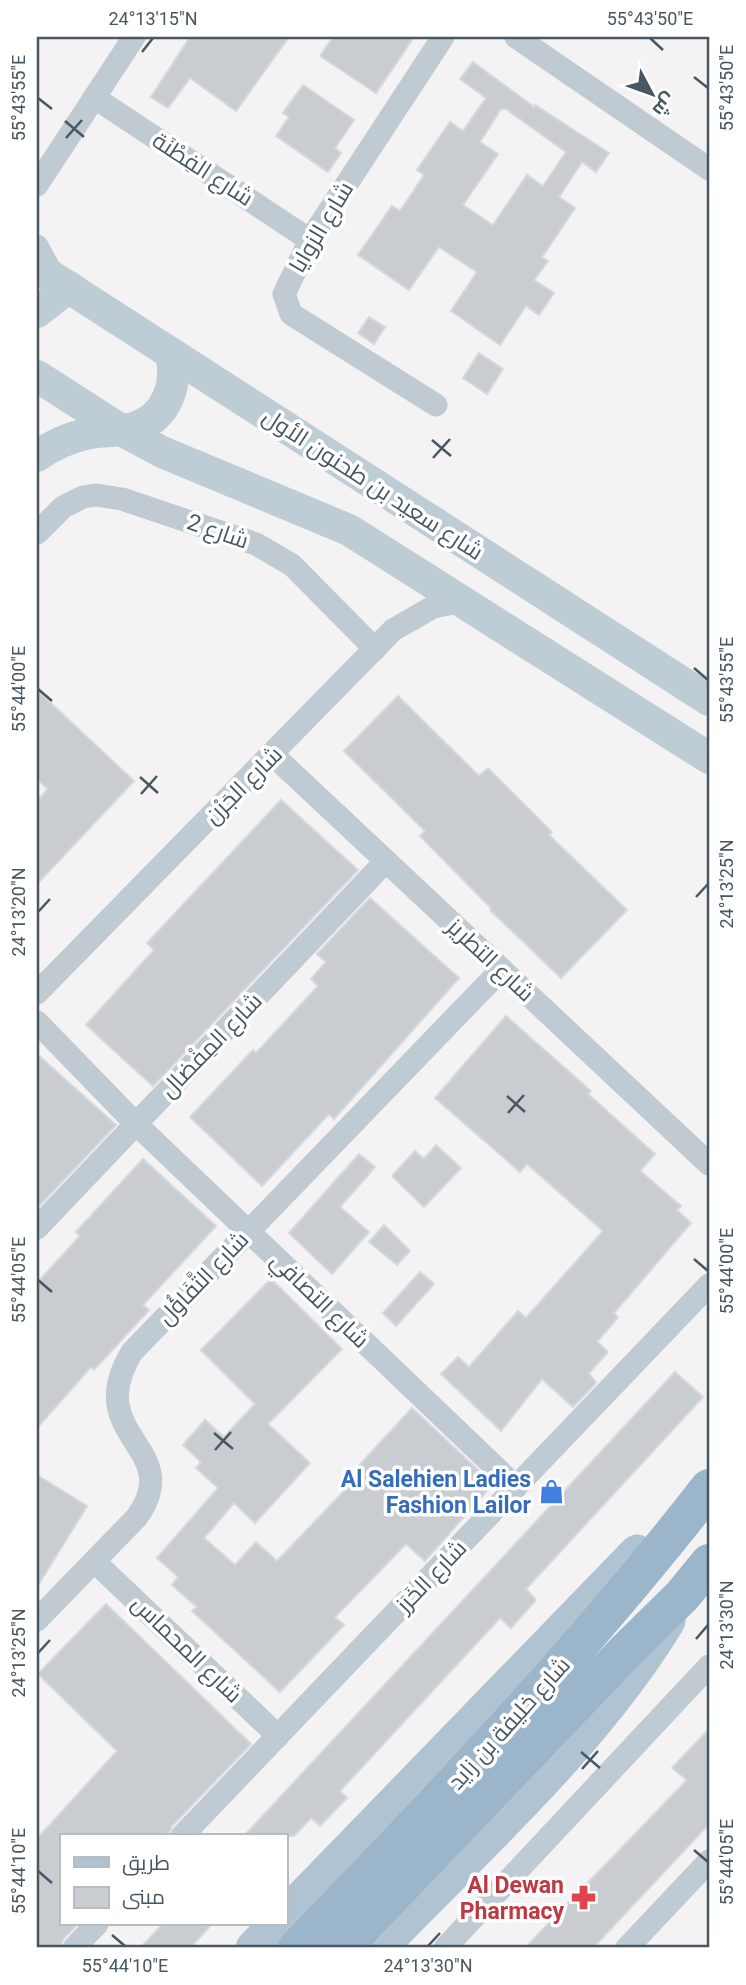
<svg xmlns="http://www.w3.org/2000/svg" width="746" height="1985" font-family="Roboto,Cairo,sans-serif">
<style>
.building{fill:#c9cdd2;stroke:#d5d8dd;stroke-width:2;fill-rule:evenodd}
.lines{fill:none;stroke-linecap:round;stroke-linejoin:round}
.minor{stroke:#bfcad2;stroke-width:23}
.secondary{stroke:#beccd6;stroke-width:32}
.primary{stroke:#b0c3d2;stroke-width:35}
.trunk{stroke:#9bb6cb;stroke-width:38}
.ticks{fill:none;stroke:#485761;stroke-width:2.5}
.labels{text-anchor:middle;stroke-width:7;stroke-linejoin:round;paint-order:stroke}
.street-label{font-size:23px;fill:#485761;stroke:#fff}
.shop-label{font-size:23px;font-weight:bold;fill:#366cbe;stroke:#fff;text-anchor:end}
.health-label{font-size:23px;font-weight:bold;fill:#be3a42;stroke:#fff;text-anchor:end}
.neatline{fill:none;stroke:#485761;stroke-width:2.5}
.ticks-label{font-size:18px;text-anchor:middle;fill:#485761}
</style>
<rect width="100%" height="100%" fill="#f4f2f2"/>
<g class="building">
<polygon points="190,37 289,37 236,111 190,78 168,108 151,97"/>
<polygon points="333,37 414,37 376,93 320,56"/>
<path d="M473,62L534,107L535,105L609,153L596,172L582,162L559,197L575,208L542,257L548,261L534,280L554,293L539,315L526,306L500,345L451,311L477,272L439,247L409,290L358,255L392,206L400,211L424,175L417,170L450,122L463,131L486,98L460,79ZM501,109H506L566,152L543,186L527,175L493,225L463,205L498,154L480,142Z"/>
<polygon points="303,85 354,120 335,148 341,153 328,172 276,136 289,117 283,113"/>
<polygon points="369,317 385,327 374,344 358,333"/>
<polygon points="479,353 503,369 487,394 463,378"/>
<polygon points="37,690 134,781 37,884 37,801 48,789 37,779"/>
<polygon points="398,696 479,776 488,768 552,832 549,835 627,910 561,978 490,910 491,908 420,836 425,831 344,751"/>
<polygon points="281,800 358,870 153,1086 86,1025 154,950 147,943"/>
<polygon points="370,898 459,978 334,1119 329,1114 262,1186 190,1117 253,1050 256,1053 318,986 311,979 326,962 317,954"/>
<polygon points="506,1016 591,1091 588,1094 655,1154 640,1171 681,1206 677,1210 691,1223 614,1313 618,1317 597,1342 608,1352 589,1373 596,1383 573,1407 542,1379 501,1431 441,1374 458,1357 469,1367 518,1311 526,1318 603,1231 527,1164 520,1172 435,1098"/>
<polygon points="37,1054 116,1125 37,1208"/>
<polygon points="436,1145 461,1168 424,1207 392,1176 415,1151 424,1159"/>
<polygon points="359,1154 375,1167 340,1207 369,1232 332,1274 289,1233"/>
<polygon points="143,1159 216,1226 143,1305 149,1310 94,1370 91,1367 37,1428 37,1283 80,1236 76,1232"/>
<polygon points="384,1225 410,1251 397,1265 369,1242"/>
<polygon points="420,1272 434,1284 396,1326 383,1313"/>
<polygon points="271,1279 342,1349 268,1424 310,1463 255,1523 234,1503 204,1538 235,1565 256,1542 277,1561 346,1489 341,1485 412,1408 493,1484 425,1561 406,1544 335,1617 344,1625 280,1692 192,1611 197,1607 172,1585 178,1577 157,1558 218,1488 196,1468 201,1462 183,1445 205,1420 224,1437 255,1404 201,1350"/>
<polygon points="675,1372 703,1397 526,1589 536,1600 511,1628 500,1618 340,1791 347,1798 320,1826 311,1818 294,1836 244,1836"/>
<polygon points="37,1475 87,1506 37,1587"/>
<polygon points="106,1604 251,1744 172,1826 168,1836 61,1836 61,1924 78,1924 63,1939 60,1948 43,1948 37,1942 37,1839 117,1751 38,1674"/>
<polygon points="709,1729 709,1824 593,1948 525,1948 687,1780 672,1768"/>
<polygon points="163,1924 212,1924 190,1948 140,1948"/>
</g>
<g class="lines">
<g class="minor">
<polyline points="516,37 709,169"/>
<polyline points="95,98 310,240"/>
<polyline points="37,185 134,37"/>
<polyline points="37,246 54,277"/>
<polyline points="436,405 291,314 284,294 310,240 443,37"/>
<polyline points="37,533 63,507 83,497 96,495 122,499 256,544 292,565 375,649"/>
<polyline points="273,755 709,1164"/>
<polyline points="37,993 393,630 433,607 463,601"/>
<polyline points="37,1022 136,1124 516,1487"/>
<polyline points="37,1228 386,861"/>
<polyline points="95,1562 278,1736"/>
<path d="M37,1620L137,1517C187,1447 80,1437 132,1352L501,970"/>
<polyline points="182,1836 709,1285"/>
<polyline points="74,1948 97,1924"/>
<polyline points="445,1948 709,1666"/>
<polyline points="627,1948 709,1861"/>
</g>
<g class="secondary">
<polyline points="37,267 709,700"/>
<polyline points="37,312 69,287"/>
<polyline points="37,376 121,430 162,452 349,530 709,758"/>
<path d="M37,456C51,446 69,438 86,434C102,430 119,432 134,428C168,417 178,384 171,353"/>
</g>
<g class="primary">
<polyline points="285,1915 637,1552"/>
<polyline points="253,1948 276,1924"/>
<path d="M380,1948C479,1845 594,1743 668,1621"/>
</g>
<g class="trunk">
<path d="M297,1948C441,1800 582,1651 709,1488"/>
<polyline points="342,1948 627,1650 682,1596 709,1563"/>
</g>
</g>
<path class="ticks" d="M650,38L663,50M142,52L153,38M694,77L708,88M38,98L52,109M65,121L84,137M66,138L82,120M432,440L451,456M433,458L450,439M694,668L708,680M38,689L52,701M140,777L158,793M141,794L157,776M696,897L708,884M38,912L50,899M507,1096L525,1112M508,1113L524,1095M694,1259L708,1271M38,1280L52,1292M214,1433L233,1449M215,1450L231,1432M696,1639L708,1625M38,1653L50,1640M581,1752L600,1768M582,1769L598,1751M694,1850L708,1862M38,1871L52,1883M112,1935L125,1946M428,1946L440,1933"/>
<defs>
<symbol id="shop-bare" viewBox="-9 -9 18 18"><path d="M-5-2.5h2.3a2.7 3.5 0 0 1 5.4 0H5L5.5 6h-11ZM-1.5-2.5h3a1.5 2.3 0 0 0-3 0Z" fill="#3f7fe0" stroke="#fff" stroke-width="2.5" paint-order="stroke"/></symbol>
<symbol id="pharmacy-bare" viewBox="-9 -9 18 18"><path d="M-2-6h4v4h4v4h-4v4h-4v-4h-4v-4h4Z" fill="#e0444e" stroke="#fff" stroke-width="2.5" paint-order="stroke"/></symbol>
</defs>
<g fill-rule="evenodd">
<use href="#shop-bare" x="534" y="1474" width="35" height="35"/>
<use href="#pharmacy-bare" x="566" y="1880" width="35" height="35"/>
</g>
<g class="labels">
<g class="street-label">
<text transform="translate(203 169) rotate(33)" y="8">شارع الفِطْنَة</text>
<text transform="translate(321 227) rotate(-59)" y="8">شارع الزوايا</text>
<text transform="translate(373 484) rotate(33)" y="8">شارع سعيد بن طحنون الأول</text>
<text transform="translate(218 531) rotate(19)" y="8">شارع 2</text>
<text transform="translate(243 785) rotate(-45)" y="8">شارع الجَرْن</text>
<text transform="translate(491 960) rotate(43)" y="8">شارع التطريز</text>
<text transform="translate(211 1045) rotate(-46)" y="8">شارع المِفْضال</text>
<text transform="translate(203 1278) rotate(-46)" y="8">شارع التَّفَاؤُل</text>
<text transform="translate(320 1300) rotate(44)" y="8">شارع التصافي</text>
<text transform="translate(431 1576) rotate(-46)" y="8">شارع الخَرَز</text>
<text transform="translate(187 1649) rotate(44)" y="8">شارع المحماس</text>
<text transform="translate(509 1723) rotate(-48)" y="8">شارع خليفة بن زايد</text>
</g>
<g class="shop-label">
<text x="531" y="1487">Al Salehien Ladies<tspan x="531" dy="26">Fashion Lailor</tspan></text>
</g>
<g class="health-label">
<text x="564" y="1893">Al Dewan<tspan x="564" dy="26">Pharmacy</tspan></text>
</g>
</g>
<rect width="746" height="1985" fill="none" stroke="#ffffff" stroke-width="77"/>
<rect x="60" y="1834" width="228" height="91" fill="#ffffff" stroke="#b6bcc0" stroke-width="2"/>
<rect x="74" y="1857" width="35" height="10" fill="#b0c3d2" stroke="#b6bcc0" stroke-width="2"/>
<text x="122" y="1870" font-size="21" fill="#485761">طريق</text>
<rect x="74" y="1887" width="35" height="21" fill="#c9cdd2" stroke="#b6bcc0" stroke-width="2"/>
<text x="122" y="1904" font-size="21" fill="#485761">مبنى</text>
<g transform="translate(652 94) rotate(131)" stroke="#ffffff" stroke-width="5" paint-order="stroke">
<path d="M0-5L12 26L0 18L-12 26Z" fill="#485761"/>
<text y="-10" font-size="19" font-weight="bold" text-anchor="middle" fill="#485761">ش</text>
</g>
<rect x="38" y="38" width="670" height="1908" class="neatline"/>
<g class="ticks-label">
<text x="153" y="25">24°13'15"N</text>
<text x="650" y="25">55°43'50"E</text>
<text transform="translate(727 88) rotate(-90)" y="6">55°43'50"E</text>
<text transform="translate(19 98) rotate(-90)" y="6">55°43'55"E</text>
<text transform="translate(727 680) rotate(-90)" y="6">55°43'55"E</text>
<text transform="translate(19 689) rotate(-90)" y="6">55°44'00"E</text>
<text transform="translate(727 884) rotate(-90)" y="6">24°13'25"N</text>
<text transform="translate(19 912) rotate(-90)" y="6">24°13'20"N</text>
<text transform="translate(727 1271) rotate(-90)" y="6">55°44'00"E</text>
<text transform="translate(19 1280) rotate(-90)" y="6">55°44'05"E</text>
<text transform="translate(727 1625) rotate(-90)" y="6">24°13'30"N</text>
<text transform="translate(19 1653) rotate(-90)" y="6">24°13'25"N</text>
<text transform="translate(727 1862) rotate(-90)" y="6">55°44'05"E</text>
<text transform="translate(19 1871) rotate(-90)" y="6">55°44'10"E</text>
<text x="125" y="1972">55°44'10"E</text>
<text x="428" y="1972">24°13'30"N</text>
</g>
</svg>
